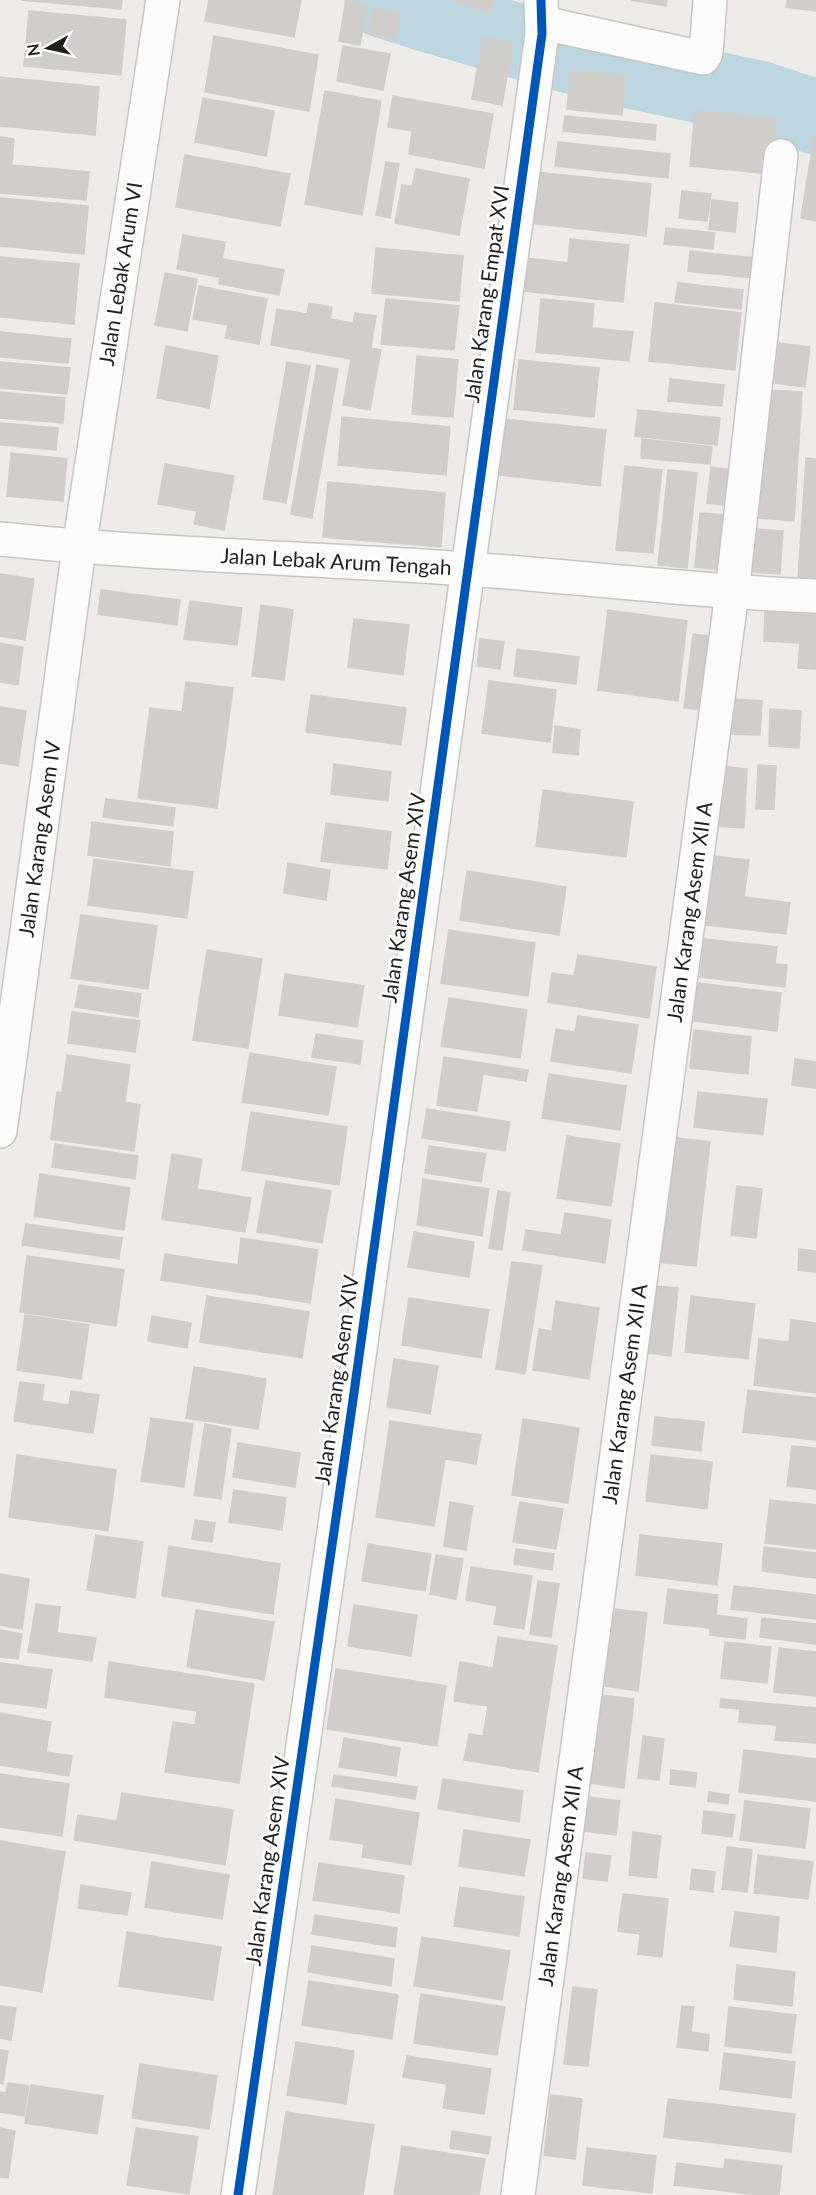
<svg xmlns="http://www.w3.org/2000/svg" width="816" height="2195" font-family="Lato,sans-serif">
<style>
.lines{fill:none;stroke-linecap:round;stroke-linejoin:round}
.river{stroke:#bdd5df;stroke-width:75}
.building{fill:#d0cecb;stroke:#d1ceca;stroke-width:1.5}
.minor-casing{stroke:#c6c6c4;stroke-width:36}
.minor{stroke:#fcfcfc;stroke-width:33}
.cycleway-casing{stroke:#fff;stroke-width:13}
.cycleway{stroke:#0057b8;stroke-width:9}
.labels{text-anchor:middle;stroke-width:5;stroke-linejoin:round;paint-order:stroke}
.street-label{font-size:21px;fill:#1f1f1f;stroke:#fff}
</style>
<rect width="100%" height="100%" fill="#eeece8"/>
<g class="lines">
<polyline class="river" points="382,0 429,15 598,64 758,98 816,117"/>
</g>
<g class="building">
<polygon points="21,0 122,0 121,9"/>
<polygon points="209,0 301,0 294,37 205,21"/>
<polygon points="346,0 367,4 360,45 339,41"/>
<polygon points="452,0 493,0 489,13"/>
<polygon points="631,0 667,0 666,6"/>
<polygon points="787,0 816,0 816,11 786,7"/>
<polygon points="373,9 400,13 395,38 369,34"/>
<polygon points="29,11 126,20 121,75 24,66"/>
<polygon points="214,36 318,55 309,111 205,92"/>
<polygon points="483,37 513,43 502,105 472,99"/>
<polygon points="343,46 390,54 383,90 337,81"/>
<polygon points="571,70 626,76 622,115 567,109"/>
<polygon points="0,77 99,87 95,135 0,126"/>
<polygon points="325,91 381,101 362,215 305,204"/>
<polygon points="393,96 493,114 484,168 409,154 412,131 388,127"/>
<polygon points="203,98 274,111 266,156 195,142"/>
<polygon points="695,110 776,119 771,174 690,166"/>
<polygon points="565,116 656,125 655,140 563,131"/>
<polygon points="0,137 14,139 12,165 89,172 86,200 0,193"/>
<polygon points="814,137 816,138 816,221 801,218"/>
<polygon points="558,142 670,154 668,178 555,166"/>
<polygon points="185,155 290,174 280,226 176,207"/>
<polygon points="386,162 399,164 390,218 376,215"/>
<polygon points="416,169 469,179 459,235 395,223 402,185 412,187"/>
<polygon points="535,172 651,184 646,236 529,223"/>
<polygon points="682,191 711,194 707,221 679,218"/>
<polygon points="0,198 88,206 84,254 0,246"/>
<polygon points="712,200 738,203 735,232 709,229"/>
<polygon points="666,228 715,233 713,249 664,244"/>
<polygon points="183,235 225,242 219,277 177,269"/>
<polygon points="570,239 629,245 623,302 524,291 527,258 568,263"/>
<polygon points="376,248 463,256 459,301 372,293"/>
<polygon points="690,251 754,258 752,278 688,271"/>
<polygon points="0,257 79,264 74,324 0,317"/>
<polygon points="223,259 284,270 279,295 219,284"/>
<polygon points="165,273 197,279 187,331 155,325"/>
<polygon points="678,283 743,290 741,309 675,302"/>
<polygon points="199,286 267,299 259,344 225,338 228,325 193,319"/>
<polygon points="386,299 459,306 454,350 381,344"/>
<polygon points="541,299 594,304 592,328 633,332 629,361 536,352"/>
<polygon points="309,303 332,307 330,319 353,323 355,313 376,316 371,348 381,350 370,410 343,405 351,359 271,345 277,309 307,314"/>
<polygon points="655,303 741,313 735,370 649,361"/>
<polygon points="0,332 71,339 68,363 0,357"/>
<polygon points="779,343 810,347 805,387 774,383"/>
<polygon points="166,346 218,356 209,408 157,398"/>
<polygon points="417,356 458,360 453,417 412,414"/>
<polygon points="519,360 599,368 594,417 514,409"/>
<polygon points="0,362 70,368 67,394 0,388"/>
<polygon points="287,362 310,366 286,503 263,499"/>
<polygon points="317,365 338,369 312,518 291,514"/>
<polygon points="670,379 724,385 722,406 668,401"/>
<polygon points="767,390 802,392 794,521 759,518"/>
<polygon points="0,392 65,398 63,423 0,418"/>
<polygon points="638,410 720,418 717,445 635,436"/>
<polygon points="342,417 450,427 446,475 338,465"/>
<polygon points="504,419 606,430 600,486 499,475"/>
<polygon points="0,423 58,428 56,450 0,445"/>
<polygon points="642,439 712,447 710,464 641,458"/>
<polygon points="11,453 67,459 63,501 7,496"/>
<polygon points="806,458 816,459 816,580 798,579"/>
<polygon points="165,464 234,476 224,530 194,524 197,511 158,504"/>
<polygon points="625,466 662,470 653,553 616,550"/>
<polygon points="711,467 733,470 729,506 707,503"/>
<polygon points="668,470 697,473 687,568 658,565"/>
<polygon points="328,482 445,493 441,547 323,537"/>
<polygon points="700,513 726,515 721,570 695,567"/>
<polygon points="753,529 783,531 780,574 750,572"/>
<polygon points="0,574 34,579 25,640 0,636"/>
<polygon points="101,590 180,600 177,625 98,614"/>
<polygon points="190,601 242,608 237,645 184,639"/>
<polygon points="261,605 293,610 284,680 252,676"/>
<polygon points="608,610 687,621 678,701 598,690"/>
<polygon points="765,612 816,615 816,669 798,668 800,643 764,641"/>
<polygon points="354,619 409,625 403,675 348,667"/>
<polygon points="693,634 715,637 706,710 684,708"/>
<polygon points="480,639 504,642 500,669 477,666"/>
<polygon points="0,643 23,647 18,685 0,682"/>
<polygon points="517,649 579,657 576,684 514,676"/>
<polygon points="489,681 556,690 550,742 482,733"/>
<polygon points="186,682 233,688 217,808 138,798 150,708 182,712"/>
<polygon points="311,695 406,708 401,745 306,732"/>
<polygon points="733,699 762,701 760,735 731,734"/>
<polygon points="0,707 26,711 18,766 0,763"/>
<polygon points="770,709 801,711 799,748 769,746"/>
<polygon points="555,726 580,730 578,755 553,752"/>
<polygon points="334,764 391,772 388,801 331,794"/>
<polygon points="758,765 776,766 774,809 756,809"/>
<polygon points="718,766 747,769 744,828 714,826"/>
<polygon points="543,790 633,802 626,857 536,846"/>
<polygon points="106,799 175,808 173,826 103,817"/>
<polygon points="92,822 173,832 170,866 88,855"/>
<polygon points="326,823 391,832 387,869 321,861"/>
<polygon points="714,856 749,860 744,897 790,903 786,934 706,925"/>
<polygon points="94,859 193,872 187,918 88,905"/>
<polygon points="288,863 330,870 326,900 284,893"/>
<polygon points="467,871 566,887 559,935 460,920"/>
<polygon points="81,915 157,926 148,989 71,978"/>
<polygon points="449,930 535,943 528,996 441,983"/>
<polygon points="704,939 777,947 775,964 787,965 785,987 700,977"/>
<polygon points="207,950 262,959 248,1048 193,1040"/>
<polygon points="578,955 656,967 649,1018 548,1002 552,973 574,976"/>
<polygon points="285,974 364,986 357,1027 279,1015"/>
<polygon points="698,983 781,993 777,1031 694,1021"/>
<polygon points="79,985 141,994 138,1017 75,1007"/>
<polygon points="449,998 527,1010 520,1058 441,1046"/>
<polygon points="72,1012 140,1021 135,1052 68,1043"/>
<polygon points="578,1016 638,1025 631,1073 551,1061 556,1029 575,1032"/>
<polygon points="694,1030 751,1037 748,1074 690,1068"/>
<polygon points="316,1034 363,1041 360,1064 312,1057"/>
<polygon points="250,1053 336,1067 328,1115 242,1102"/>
<polygon points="67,1055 130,1065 125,1102 140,1105 134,1151 51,1139 57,1092 62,1093"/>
<polygon points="444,1057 528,1070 526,1081 483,1074 477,1111 437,1105"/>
<polygon points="795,1059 816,1062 816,1088 792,1085"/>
<polygon points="549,1074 626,1086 620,1130 542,1118"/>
<polygon points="698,1092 767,1099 763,1135 694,1127"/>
<polygon points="427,1109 510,1122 505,1151 422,1138"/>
<polygon points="251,1112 347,1127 339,1185 242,1170"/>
<polygon points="567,1136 620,1144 611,1206 557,1198"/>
<polygon points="670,1137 710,1142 696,1266 656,1262"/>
<polygon points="55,1144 138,1156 135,1179 52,1167"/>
<polygon points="429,1146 486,1154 481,1182 425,1173"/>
<polygon points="172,1154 202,1159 197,1189 251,1198 245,1232 162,1219"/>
<polygon points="40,1174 130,1188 124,1230 34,1216"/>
<polygon points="423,1179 489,1189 482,1236 417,1225"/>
<polygon points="266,1181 331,1191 322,1243 257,1232"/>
<polygon points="737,1186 762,1189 756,1238 731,1235"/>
<polygon points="498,1191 510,1193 502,1250 489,1248"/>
<polygon points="565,1213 611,1220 605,1263 523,1250 526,1230 561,1235"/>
<polygon points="26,1224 122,1238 119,1259 22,1245"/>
<polygon points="414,1232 474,1242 469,1277 408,1267"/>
<polygon points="241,1238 318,1250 310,1303 161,1280 165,1254 238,1265"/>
<polygon points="799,1249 816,1251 816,1272 798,1270"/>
<polygon points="27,1256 124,1270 116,1326 20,1312"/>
<polygon points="512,1262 542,1266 525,1374 496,1369"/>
<polygon points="654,1286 678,1288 671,1356 647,1353"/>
<polygon points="207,1296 309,1312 302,1358 200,1342"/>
<polygon points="691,1296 755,1304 748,1359 685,1352"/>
<polygon points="409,1298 489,1310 481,1358 402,1345"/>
<polygon points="556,1301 599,1308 589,1379 533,1370 539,1329 552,1331"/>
<polygon points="25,1315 89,1325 81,1379 17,1370"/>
<polygon points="152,1316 191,1323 187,1348 148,1341"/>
<polygon points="791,1320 816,1323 816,1393 754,1385 759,1339 789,1342"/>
<polygon points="394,1359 438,1366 430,1414 387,1407"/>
<polygon points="194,1367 266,1379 258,1429 186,1418"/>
<polygon points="20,1382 44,1385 42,1401 69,1405 71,1391 99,1395 93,1433 14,1421"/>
<polygon points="748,1390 816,1398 816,1440 743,1432"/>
<polygon points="655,1417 704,1422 701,1451 652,1445"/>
<polygon points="151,1418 193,1424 184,1487 141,1481"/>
<polygon points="523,1419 579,1428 568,1503 512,1495"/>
<polygon points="390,1421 481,1435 476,1464 445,1459 434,1526 376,1517"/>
<polygon points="205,1424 231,1429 221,1499 194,1495"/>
<polygon points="238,1443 300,1453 295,1487 233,1477"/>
<polygon points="792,1446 816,1448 816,1489 787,1486"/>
<polygon points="17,1455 116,1470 108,1531 9,1517"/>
<polygon points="651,1455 712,1462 707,1509 646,1501"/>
<polygon points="234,1490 286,1498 282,1530 229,1522"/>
<polygon points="770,1500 816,1505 816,1549 765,1543"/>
<polygon points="450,1502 473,1506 466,1550 444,1546"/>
<polygon points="520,1502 563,1509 556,1549 513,1542"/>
<polygon points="195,1520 215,1523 212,1542 192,1539"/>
<polygon points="96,1535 143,1542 135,1598 87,1590"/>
<polygon points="640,1535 722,1544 717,1585 636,1575"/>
<polygon points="368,1544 431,1554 425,1591 362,1581"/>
<polygon points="169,1546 280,1564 273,1614 162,1596"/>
<polygon points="764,1547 816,1553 816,1578 762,1571"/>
<polygon points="516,1549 554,1554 552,1570 514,1564"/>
<polygon points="436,1555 463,1559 456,1599 430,1594"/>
<polygon points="471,1567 532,1576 524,1629 494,1624 497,1606 466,1600"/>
<polygon points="0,1574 29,1579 22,1629 0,1625"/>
<polygon points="538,1581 559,1584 551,1637 530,1634"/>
<polygon points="734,1586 816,1595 816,1619 731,1609"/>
<polygon points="668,1589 718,1595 716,1615 747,1619 745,1639 710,1635 710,1628 664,1623"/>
<polygon points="36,1604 60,1607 57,1633 96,1638 92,1661 28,1652"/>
<polygon points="354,1605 417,1615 411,1656 348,1646"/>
<polygon points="614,1609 647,1613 638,1691 605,1686"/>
<polygon points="196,1610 274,1622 264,1680 187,1667"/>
<polygon points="762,1618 816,1624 816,1644 760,1637"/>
<polygon points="0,1630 22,1634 18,1659 0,1657"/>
<polygon points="498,1637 557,1646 538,1772 464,1760 469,1734 483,1736 488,1706 454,1701 460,1662 493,1668"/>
<polygon points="725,1642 771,1647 767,1683 721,1678"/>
<polygon points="779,1648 816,1652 816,1696 774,1692"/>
<polygon points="109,1662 254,1684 239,1783 165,1772 173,1722 195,1725 197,1711 105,1697"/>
<polygon points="0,1663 52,1670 46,1708 0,1702"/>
<polygon points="336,1669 446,1686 437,1746 327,1729"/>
<polygon points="600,1695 634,1699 624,1788 589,1783"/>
<polygon points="721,1699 816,1708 816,1743 775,1740 777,1725 739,1722 740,1709 720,1707"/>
<polygon points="0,1713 51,1722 46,1752 72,1756 69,1776 0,1765"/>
<polygon points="643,1736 664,1739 659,1780 638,1778"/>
<polygon points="344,1738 400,1748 396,1776 339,1767"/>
<polygon points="744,1750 816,1759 816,1801 739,1792"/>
<polygon points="671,1770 697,1773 695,1787 670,1784"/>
<polygon points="0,1774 69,1784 62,1836 0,1827"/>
<polygon points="334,1775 417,1787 415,1799 332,1786"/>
<polygon points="443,1779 523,1791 519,1822 438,1809"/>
<polygon points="709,1792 729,1795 728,1804 708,1801"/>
<polygon points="122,1793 233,1810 225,1865 74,1840 78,1815 117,1821"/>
<polygon points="589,1797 620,1801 616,1835 585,1831"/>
<polygon points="336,1799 419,1813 411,1865 362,1857 364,1844 330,1839"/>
<polygon points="745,1801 810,1809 805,1848 740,1840"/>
<polygon points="704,1811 735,1815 732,1837 702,1833"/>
<polygon points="464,1830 530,1840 524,1876 459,1866"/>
<polygon points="633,1832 661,1836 656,1878 629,1875"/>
<polygon points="0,1841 65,1852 42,1992 0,1985"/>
<polygon points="727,1847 752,1850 747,1892 722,1889"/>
<polygon points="586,1853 611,1856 607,1881 583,1878"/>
<polygon points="758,1855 813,1862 808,1899 754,1893"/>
<polygon points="152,1862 229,1875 222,1919 145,1907"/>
<polygon points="319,1863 404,1876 399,1913 313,1900"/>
<polygon points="692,1869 715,1872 713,1892 690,1889"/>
<polygon points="81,1885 131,1893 127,1915 78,1908"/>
<polygon points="460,1887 524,1897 519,1936 454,1926"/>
<polygon points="623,1894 668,1899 662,1957 638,1954 640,1934 618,1931"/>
<polygon points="735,1912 779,1917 776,1952 730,1946"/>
<polygon points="315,1915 397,1928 395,1947 312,1934"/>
<polygon points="127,1932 221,1947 213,2000 119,1986"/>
<polygon points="422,1937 510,1951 502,2000 414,1986"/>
<polygon points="312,1946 394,1959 391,1986 308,1972"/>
<polygon points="737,1965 795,1972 792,2006 734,1999"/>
<polygon points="309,1981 398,1995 392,2039 302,2025"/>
<polygon points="573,1987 597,1990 588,2066 564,2064"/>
<polygon points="421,1994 505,2007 497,2055 414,2043"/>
<polygon points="0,2006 16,2008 11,2040 0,2038"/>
<polygon points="682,2006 694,2007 691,2032 709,2035 708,2051 677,2047"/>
<polygon points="729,2007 796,2015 791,2053 725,2046"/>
<polygon points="296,2042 354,2051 346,2104 287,2095"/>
<polygon points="0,2050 8,2051 3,2084 0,2083"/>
<polygon points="724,2053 795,2062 791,2098 720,2089"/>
<polygon points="407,2056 491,2069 484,2114 443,2108 447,2084 403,2077"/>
<polygon points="140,2064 217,2076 209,2129 132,2118"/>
<polygon points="8,2083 29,2086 24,2116 0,2112 0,2092 6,2093"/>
<polygon points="31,2085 103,2096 97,2134 25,2123"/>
<polygon points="551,2095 582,2099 575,2159 544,2155"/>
<polygon points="668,2099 795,2114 791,2152 664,2137"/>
<polygon points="286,2112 374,2125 363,2195 273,2195"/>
<polygon points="0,2128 15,2131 8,2178 0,2177"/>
<polygon points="136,2128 198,2137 189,2194 127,2185"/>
<polygon points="452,2131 491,2137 488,2154 450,2148"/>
<polygon points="402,2146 485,2159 479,2195 394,2195"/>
<polygon points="587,2148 656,2156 652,2193 583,2185"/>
<polygon points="725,2159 782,2166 779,2195 759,2195 674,2185 677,2163 724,2169"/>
</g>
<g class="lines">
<defs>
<g id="minor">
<polyline points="543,23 703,58 706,53 710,0"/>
<path d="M0,539C155,555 311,558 467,569C584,577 699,592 816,596"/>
<polyline points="0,1131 79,548 163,0"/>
<polyline points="238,2195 353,1400 542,34 541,0"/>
<polyline points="518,2195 732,593 781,156"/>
</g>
</defs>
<use href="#minor" class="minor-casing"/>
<use href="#minor" class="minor"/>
<defs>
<polyline id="cycleway" points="238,2195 353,1400 542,34 541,0"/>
</defs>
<use href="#cycleway" class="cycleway-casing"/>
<use href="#cycleway" class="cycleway"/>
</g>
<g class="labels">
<g class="street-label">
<text transform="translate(121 274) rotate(-81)" y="7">Jalan Lebak Arum VI</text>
<text transform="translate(487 294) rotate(-82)" y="7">Jalan Karang Empat XVI</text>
<text transform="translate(336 562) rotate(3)" y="7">Jalan Lebak Arum Tengah</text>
<text transform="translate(40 839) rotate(-82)" y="7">Jalan Karang Asem IV</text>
<text transform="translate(404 898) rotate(-82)" y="7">Jalan Karang Asem XIV</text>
<text transform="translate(690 912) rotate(-82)" y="7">Jalan Karang Asem XII A</text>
<text transform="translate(337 1380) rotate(-82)" y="7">Jalan Karang Asem XIV</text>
<text transform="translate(625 1394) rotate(-82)" y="7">Jalan Karang Asem XII A</text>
<text transform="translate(268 1861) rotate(-82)" y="7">Jalan Karang Asem XIV</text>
<text transform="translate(561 1876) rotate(-82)" y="7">Jalan Karang Asem XII A</text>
</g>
</g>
<g transform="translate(48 48) rotate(262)" stroke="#ffffff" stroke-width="4.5" paint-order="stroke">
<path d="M0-4.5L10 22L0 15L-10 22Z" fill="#1f1f1f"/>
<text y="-9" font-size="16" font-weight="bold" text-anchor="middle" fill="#1f1f1f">N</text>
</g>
</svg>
